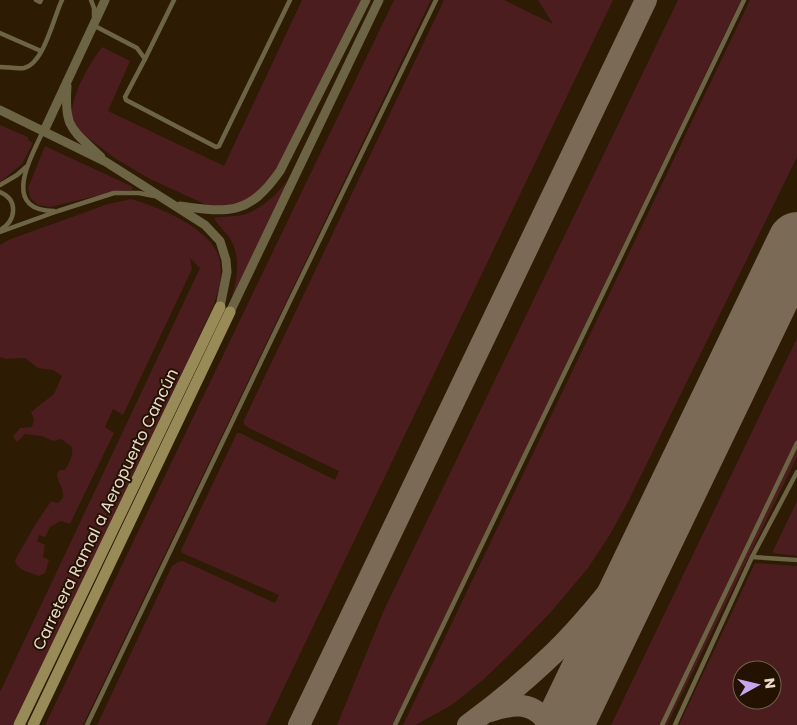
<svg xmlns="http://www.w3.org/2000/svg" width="797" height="725" font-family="Poppins,sans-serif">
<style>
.green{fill:#4b1d1e;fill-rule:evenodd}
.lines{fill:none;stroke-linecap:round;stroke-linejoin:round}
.taxiway{stroke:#7a6a56;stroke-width:22}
.runway{stroke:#7a6a56;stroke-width:58}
.lane{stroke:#6c6445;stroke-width:4.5}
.street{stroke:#6c6445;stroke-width:9}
.secondary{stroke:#988b58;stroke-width:11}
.labels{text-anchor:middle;stroke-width:4;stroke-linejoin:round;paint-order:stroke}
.street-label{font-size:16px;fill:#e8dbcd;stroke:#231200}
</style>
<rect width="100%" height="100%" fill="#2d1b03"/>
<g class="green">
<path d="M302,0H361L331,63L328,65L278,170L261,192L239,206H209L150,179L116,159L71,125C70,96 86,70 102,47L130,61L108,111L224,166Z"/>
<polygon points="394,0 431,0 83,725 45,725"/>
<polygon points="444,0 504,0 553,24 538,0 613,0 266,725 97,725 172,566 178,562 183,561 275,603 279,595 182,553 181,550 237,433 240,433 335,480 339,471 249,428 244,425 244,420"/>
<polygon points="678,0 741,0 393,725 337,725 384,610"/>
<polygon points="750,0 797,0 797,157 628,502 609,536 588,568 551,612 511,653 483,680 453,704 416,725 403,725"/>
<polygon points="0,125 28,137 28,140 33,143 22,164 0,182"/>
<polygon points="45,146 133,187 132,190 117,191 50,207 38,205 30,198 28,188"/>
<path d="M294,172L228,310C235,287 243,263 231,240C226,232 218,226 214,218C222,216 232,217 242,215C264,209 281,190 294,172Z"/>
<path d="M131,199C159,207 210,228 219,257C222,268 221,281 218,291C213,310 203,326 196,343C181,378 165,412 148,446C103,539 58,632 13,725H0V692L200,268L190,258L192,269L123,415L113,409L105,427L114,433L70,524L61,521L50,527L45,537L39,535L37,541L45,545L43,557L49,560L45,573L39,576C30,572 17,571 15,560L35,525L51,501L58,503L63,498C64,486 57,483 57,473L60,470H65C70,462 73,456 72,447L61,439L53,441L42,436L25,434L17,442L13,436L20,428L32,427L34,419L31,412L54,394L62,376L53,370L38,368L25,358L6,359L0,357V245L8,240L108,204Z"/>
<polygon points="797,338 797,457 667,725 611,725"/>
<polygon points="797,501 797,556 772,553"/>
<path d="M755,563L797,566V725H679ZM742,670H772V700H742Z"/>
</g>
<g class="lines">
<g class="taxiway">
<path d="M490,711C515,703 533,701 550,725"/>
<polyline points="299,725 646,0"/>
<path d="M468,725C498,703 527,679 554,653C591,617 623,573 656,533"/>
</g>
<polyline class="runway" points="564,725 797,241"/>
<g class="lane">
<polyline points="36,0 40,2 41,0"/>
<polyline points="91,0 94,8 94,17"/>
<polyline points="93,25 137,48 145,59 174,0"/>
<polyline points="0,33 41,51"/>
<polyline points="145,59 125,97 126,100 216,147 219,146 290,0"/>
<path d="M0,67C7,67 17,69 24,68C44,64 54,16 62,0"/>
<path d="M43,131C31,158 0,210 54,211"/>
<polyline points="0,185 17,175 26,167"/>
<path d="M0,192C19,200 16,221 0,230"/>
<polyline points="0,232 58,211 114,193 139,193 154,196"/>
<polyline points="752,557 797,560"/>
<polyline points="87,725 289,303 436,0"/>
<polyline points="395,725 744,0"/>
<polyline points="662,725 797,443"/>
<polyline points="675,725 752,557 797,472"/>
</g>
<g class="street">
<path d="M67,86C64,129 72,129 101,157"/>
<polyline points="0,110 106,162 205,225 220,241 226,260 227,272 220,307"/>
<polyline points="44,131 105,0"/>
<path d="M180,206C230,213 249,215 280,171L366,0"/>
<polyline points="230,312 379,0"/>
</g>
<g class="secondary">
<polyline points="19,725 220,307"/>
<polyline points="33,725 230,312"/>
</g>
</g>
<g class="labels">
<g class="street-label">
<text transform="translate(105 509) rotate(-64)" y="6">Carretera Ramal a Aeropuerto Cancún</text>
</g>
</g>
<g transform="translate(757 685) rotate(82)"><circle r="24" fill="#231200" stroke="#726252"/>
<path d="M0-4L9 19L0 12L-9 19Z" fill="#c8a6ef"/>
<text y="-8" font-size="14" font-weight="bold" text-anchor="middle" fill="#e8dbcd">N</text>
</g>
</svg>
